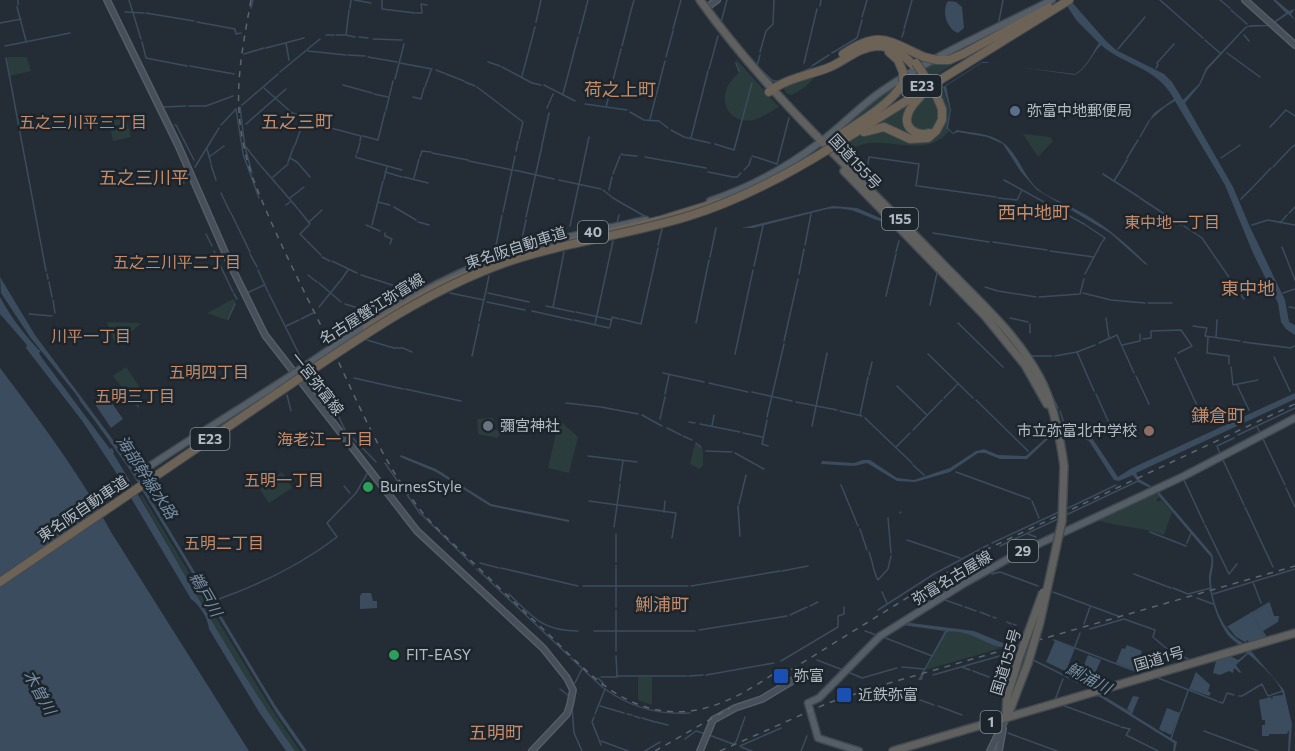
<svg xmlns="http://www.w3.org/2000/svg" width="1295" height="751" font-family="Commissioner,'Noto Sans JP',sans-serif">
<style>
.green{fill:#2a3c3b}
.water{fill:#3b4c5e}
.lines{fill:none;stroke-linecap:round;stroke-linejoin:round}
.stream{stroke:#3b4c5e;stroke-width:1.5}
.secondary-casing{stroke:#555d65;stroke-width:8}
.primary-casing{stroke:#404850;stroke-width:9}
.trunk-casing{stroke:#424a52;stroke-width:10}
.motorway-casing{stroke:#424a52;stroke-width:10}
.secondary{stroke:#464f5a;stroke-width:5}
.primary{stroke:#555e67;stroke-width:6}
.trunk{stroke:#60605e;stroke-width:7}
.motorway{stroke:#6c6255;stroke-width:8}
.rail{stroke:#5c6570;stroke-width:1.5;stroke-dasharray:6 6;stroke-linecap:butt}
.trunk-bridge-casing{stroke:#424a52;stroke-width:10;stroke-linecap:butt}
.motorway-bridge-casing{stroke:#424a52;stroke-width:10;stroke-linecap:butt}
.trunk-bridge{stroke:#60605e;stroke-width:7}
.motorway-bridge{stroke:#6c6255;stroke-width:8}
.service-dot{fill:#5c6f8a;stroke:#1c242c;stroke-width:2}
.worship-dot{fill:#6b7280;stroke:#1c242c;stroke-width:2}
.education-dot{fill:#8d6e63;stroke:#1c242c;stroke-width:2}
.leisure-dot{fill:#2e9e5b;stroke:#1c242c;stroke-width:2}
.transit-dot{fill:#1a4fb4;stroke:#1c242c;stroke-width:2}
.labels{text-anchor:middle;stroke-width:5;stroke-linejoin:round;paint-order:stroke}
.shield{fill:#1c242c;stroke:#858d96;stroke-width:1.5}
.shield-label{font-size:14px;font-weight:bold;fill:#b2bac3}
.poi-label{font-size:15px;fill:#b2bac3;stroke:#1c242c;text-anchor:start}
.street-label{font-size:15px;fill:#b2bac3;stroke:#1c242c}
.neighbourhood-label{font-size:16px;fill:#c68c6a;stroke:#1c242c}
.water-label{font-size:16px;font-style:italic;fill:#768da3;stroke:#1c242c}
.quarter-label{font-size:18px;fill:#c68c6a;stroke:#1c242c}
</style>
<rect width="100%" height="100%" fill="#242d36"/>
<g class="green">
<polygon points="965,55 967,56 894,101 905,78 930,61"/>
<polygon points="7,57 27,57 31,71 10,76"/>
<path d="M736,59L779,107C771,111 762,118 753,120C735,124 720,108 726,91C728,82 735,78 740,71Z"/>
<path d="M816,74C812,83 800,91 791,95L786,93L784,89L785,85Z"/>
<polygon points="896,84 900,84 893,95 827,142 848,120"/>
<path d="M941,85L950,110L946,128L949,131C928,157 897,140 869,143C859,144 848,151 838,155L834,151L916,99L923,98Z"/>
<polygon points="126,117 131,137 113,141 109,121"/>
<polygon points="1023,134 1050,137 1053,141 1038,157"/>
<polygon points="233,299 236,302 226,320 207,313"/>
<polygon points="107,322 141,323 116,346"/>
<polygon points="126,367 139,386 139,410 113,376"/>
<polygon points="493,418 495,424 485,424 483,426 486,429 503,431 497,438 478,434 477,419"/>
<polygon points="559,420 578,437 569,473 548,468"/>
<polygon points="695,443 703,449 703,465 699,469 690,464"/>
<polygon points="282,472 292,488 269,503 259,488"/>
<path d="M1155,493L1159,497L1156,500L1158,502L1161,500L1172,512L1164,535C1142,527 1119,527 1096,520Z"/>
<path d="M142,495L269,705L300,751H295C237,670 190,582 140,496Z"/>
<polygon points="951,631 969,633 1001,648 925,670 947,632"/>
<polygon points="638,677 652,677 652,705 638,700"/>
</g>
<g class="water">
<path d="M1063,0H1070L1106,41L1116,50L1164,74L1172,82L1183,100L1199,84L1206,68L1245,27L1251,25H1269L1286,13L1273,0H1276L1289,11L1295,9L1291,14L1295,20L1288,14L1270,26L1248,27L1245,29L1207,70L1200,85L1185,103L1233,187L1250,227L1285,300L1289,322L1295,325V335L1286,329L1281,322L1278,303L1253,253L1225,185L1175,101L1165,107L1149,121L1154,113L1174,99C1157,67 1127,67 1101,45C1091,55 1088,68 1075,75L1018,67L1075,74C1087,67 1091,55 1099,43L1077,21Z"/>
<path d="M948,1L956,2L962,7L964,28L958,33C947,29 941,12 948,1Z"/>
<path d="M982,62L1014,66L983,62L946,86L951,110L948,128L953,133L957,130C972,133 989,133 1002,142C1018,153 1023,176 1038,189C1049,198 1063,202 1075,209C1103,223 1126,243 1148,265L1145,264L1110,233L1037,190L1021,172L1003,144L987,137L958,132L953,134L946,128L950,110L943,87Z"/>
<path d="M833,206L857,208L887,221V223C862,217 856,206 827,209L753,228H742Z"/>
<polygon points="0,277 35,335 125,456 275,705 307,751 303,751 277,714 130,470 75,393 30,337 1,293"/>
<path d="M0,297C10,316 24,334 39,350H41L39,353L42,358L110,449L112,448L114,452L113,453C174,552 228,657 295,751H286L259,712L209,629C208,618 200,606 191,599L115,471L83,422L26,348L27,345L0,314Z"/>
<path d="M0,368C40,421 80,474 111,532L249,751H0Z"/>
<polygon points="1295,393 1295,399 1136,473 1139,479 1151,486 1150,488 1138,482 1133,475 1119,481 1114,480 1089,441 1066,431 1047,440 1027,459 1000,459 985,453 978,453 950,472 915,482 897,481 867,463 854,466 821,464 822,461 854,463 863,460 870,460 897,478 914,480 950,468 976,451 984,449 998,455 1026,456 1047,437 1066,427 1092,438 1118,477 1132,468"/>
<polygon points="107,396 123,419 111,428 95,404"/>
<polygon points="401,455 436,469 491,504 569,520 569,522 490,506 436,472 400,457"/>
<path d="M1159,492L1212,554C1215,563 1212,569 1211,578C1211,602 1223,634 1245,644L1284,690L1292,724L1290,751H1288L1289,730L1287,734H1269V736H1262V725H1265V720H1262L1259,700L1271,697L1272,700L1273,696L1283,695C1280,681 1259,663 1248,654L1236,665L1241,672L1240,673L1234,668L1233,673L1229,671L1220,675L1213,673L1216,661L1230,656L1238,660L1247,653C1241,644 1233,642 1227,634C1217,619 1210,598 1209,580C1208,572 1213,565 1211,557L1157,494Z"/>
<polygon points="362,593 371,593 373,601 377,601 377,608 360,609 360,596"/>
<polygon points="1270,603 1274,616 1279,616 1278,622 1263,631 1252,614"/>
<polygon points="1251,614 1265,637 1249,643 1248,640 1245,642 1236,637 1228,627"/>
<path d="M903,622L974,631L1010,646L1013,652L1033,659L1093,689L1096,695H1102L1132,713L1127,709L1133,696L1139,697L1132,714L1177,742L1175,751H1173L1174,743L1100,697L1094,696L1090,689L1033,661L1010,653L1008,647C993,651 971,628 947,632L925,670L922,680H918L945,631L903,625Z"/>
<polygon points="1055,641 1074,648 1065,671 1046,662"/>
<polygon points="1127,645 1142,651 1135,670 1116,663 1122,648 1125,649"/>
<polygon points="1088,655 1101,660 1090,684 1079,678"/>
<polygon points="1196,672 1210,685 1208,691 1211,693 1209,696 1189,689"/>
<polygon points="1167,708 1180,713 1171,735 1165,732 1166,730 1164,732 1159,729"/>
</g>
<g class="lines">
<g class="stream">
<polyline points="129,0 141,39"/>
<polyline points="354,0 371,3"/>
<polyline points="382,0 382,9 415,13"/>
<polyline points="1160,0 1203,38"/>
<polyline points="1220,0 1230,8"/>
<polyline points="18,5 18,0"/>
<polyline points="820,6 821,0"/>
<polyline points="17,7 26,41"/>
<polyline points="586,7 588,0"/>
<polyline points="251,8 253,0"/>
<polyline points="350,8 351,0"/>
<polyline points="349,10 346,35 355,37"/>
<polyline points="1231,10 1247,24"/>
<polyline points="125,12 144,13"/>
<polyline points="146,13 194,21"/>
<polyline points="416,13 422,13 421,4 427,5"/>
<polyline points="862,17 867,0"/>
<polyline points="629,18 634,0"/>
<polyline points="999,21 1003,0"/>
<polyline points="197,22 235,29 236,34 241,33"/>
<polyline points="536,22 541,0"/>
<polyline points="721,22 727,0"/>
<polyline points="0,23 21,19"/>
<polyline points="673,29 681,0"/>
<polyline points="904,29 912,0"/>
<polyline points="579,34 586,8"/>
<polyline points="326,35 334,35"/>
<polyline points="336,35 345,35"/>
<polyline points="1244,35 1249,41"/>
<polyline points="359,37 368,38"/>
<polyline points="902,37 904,31"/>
<polyline points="373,39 402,40"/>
<polyline points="1205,40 1220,53"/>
<polyline points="142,42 146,58 187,66"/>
<polyline points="286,43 289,60"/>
<polyline points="5,46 70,33"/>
<polyline points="622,46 629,19"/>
<polyline points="266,48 304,38"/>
<polyline points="1118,49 1145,17"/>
<polyline points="308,51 346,55"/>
<polyline points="760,52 766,31 773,24 774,0"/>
<polyline points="832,53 857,38 862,20"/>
<polyline points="1227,53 1260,77"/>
<polyline points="244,54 264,48"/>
<polyline points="348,55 365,56"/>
<polyline points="368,57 397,62"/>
<polyline points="666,57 673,31"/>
<polyline points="6,58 46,271"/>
<polyline points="488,62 500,66"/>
<polyline points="400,63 432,69"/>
<polyline points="736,63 739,71"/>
<polyline points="804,63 817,9"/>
<polyline points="190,66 234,74"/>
<polyline points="757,66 773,81 780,81"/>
<polyline points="757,66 760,55"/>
<polyline points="812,66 829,55"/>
<polyline points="502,67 532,83 541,85"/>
<polyline points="1156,68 1158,65 1157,63 1174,44"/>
<polyline points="709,69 718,36"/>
<polyline points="436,70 464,81"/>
<polyline points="280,72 320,39"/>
<polyline points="795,75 811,68"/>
<polyline points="522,76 535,27"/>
<polyline points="395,79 404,44"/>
<polyline points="465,82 475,86"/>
<polyline points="343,85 372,93"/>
<polyline points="544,85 575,101"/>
<polyline points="425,87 431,70"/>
<polyline points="477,87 523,122 519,139"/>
<polyline points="264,88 292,113"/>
<polyline points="374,94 388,97"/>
<polyline points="563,94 578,37"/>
<polyline points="413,97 421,99 424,88"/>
<polyline points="585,104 627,110"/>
<polyline points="242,105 278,74"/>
<polyline points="189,106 206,106 233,96"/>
<polyline points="163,107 186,106"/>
<polyline points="240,107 245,147 252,173"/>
<polyline points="606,107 621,49"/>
<polyline points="547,108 553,94"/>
<polyline points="236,109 243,153"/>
<polyline points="386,110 393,81"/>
<polyline points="630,112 644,120 659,121 668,128"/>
<polyline points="293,113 329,127"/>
<polyline points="650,119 665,61"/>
<polyline points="246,124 286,89"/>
<polyline points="175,125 176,125 194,160"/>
<polyline points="221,125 236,109"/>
<polyline points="1270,127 1286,110 1295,116"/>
<polyline points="331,128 361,136 360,141"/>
<polyline points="671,130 684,137 710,143"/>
<polyline points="363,136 378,140 385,112"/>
<polyline points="1140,137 1149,121"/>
<polyline points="691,138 708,71"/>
<polyline points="715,144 734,150 752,83"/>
<polyline points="295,145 303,123"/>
<polyline points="542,145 549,113"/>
<polyline points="246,147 260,165"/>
<polyline points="1291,148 1295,145"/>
<polyline points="207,149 211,163"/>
<polyline points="516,151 518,141"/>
<polyline points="357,153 360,143"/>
<polyline points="432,153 468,160"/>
<polyline points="243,154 259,198"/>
<polyline points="621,154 624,155"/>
<polyline points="625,155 637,156"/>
<polyline points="752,156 755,157"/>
<polyline points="209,157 224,146"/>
<polyline points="420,157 422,151 431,152"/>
<polyline points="645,157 667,161"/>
<polyline points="756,157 777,164 789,118"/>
<polyline points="290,158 297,162 310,177"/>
<polyline points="356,158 356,155"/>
<polyline points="358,158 402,170"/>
<polyline points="1127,158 1138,140"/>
<polyline points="1221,158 1240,145"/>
<polyline points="469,161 512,170"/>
<polyline points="668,161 706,168"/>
<polyline points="288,162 294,146"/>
<polyline points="211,165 216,180"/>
<polyline points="261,166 280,188"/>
<polyline points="195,167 219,128"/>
<polyline points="1273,167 1290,149"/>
<polyline points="514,170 554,179"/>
<polyline points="744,170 749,165 751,158"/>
<polyline points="385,172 402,177"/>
<polyline points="708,172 733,177 737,177 741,173"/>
<polyline points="613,174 620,156"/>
<polyline points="1103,174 1139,197"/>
<polyline points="273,177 288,164"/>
<polyline points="404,177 428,183"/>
<polyline points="414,178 419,159"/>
<polyline points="863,178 866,178 869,157 919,164 916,186"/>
<polyline points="384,179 387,167"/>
<polyline points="559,180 601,189"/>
<polyline points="1004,180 1084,224 1105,238 1103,241"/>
<polyline points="1114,181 1127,160"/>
<polyline points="184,183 183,180 187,176"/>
<polyline points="918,186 996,197"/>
<polyline points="1254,186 1271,168"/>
<polyline points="281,189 298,209"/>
<polyline points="603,190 613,198 646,217"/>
<polyline points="609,190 612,177"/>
<polyline points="221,193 230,212"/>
<polyline points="290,198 304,187"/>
<polyline points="998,198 1017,200 1022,190"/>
<polyline points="1140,198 1181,225"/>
<polyline points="1241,199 1253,187"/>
<polyline points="378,202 390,205"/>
<polyline points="286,205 290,202"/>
<polyline points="394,207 416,220"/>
<polyline points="299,210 310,224"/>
<polyline points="503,212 515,156"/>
<polyline points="231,213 250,252"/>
<polyline points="1289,213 1295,207"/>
<polyline points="526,217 542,146"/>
<polyline points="309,222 322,210"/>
<polyline points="418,222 429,225"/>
<polyline points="617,223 619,215"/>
<polyline points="1280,223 1287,215"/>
<polyline points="366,225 380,231"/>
<polyline points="372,225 383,181"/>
<polyline points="1252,225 1268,220 1295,225"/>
<polyline points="570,226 589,137"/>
<polyline points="1184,226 1202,238 1244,299"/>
<polyline points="385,233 385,236 392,239 390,244"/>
<polyline points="933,233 989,242"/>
<polyline points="206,234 212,246"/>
<polyline points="306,240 300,234 309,225"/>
<polyline points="307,241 321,255"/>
<polyline points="993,242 1047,250"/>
<polyline points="658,245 662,229"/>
<polyline points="805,245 811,214"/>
<polyline points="1282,247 1295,280"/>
<polyline points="520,248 526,220"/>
<polyline points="214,251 219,262"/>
<polyline points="1050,251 1094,257"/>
<polyline points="896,252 899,241"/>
<polyline points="250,254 257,267"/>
<polyline points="494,256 502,215"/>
<polyline points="322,257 330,261"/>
<polyline points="710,257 716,228"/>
<polyline points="332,261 357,273"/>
<polyline points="220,265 233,292"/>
<polyline points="754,266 763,226"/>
<polyline points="258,270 268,292"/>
<polyline points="47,274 48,279"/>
<polyline points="799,274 804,249"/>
<polyline points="1085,274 1102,242"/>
<polyline points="308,275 317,282"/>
<polyline points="361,275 411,291 413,285"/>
<polyline points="341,280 348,270"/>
<polyline points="49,282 52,297"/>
<polyline points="319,283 341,302"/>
<polyline points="415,285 423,287"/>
<polyline points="487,285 489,276"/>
<polyline points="985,287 998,291 1036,297"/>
<polyline points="247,293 264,285"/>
<polyline points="450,293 484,300"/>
<polyline points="488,293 529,302"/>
<polyline points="1083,293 1111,300 1145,303"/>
<polyline points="1283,293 1295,289"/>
<polyline points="234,294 237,299"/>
<polyline points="269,294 301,358"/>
<polyline points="886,296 896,254"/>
<polyline points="1039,297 1080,294 1084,279"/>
<polyline points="53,300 55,313"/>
<polyline points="487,302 525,310"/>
<polyline points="1148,303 1172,303"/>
<polyline points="345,304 378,314"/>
<polyline points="930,305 937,273"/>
<polyline points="546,306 574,312"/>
<polyline points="319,307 340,281"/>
<polyline points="553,307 564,252"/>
<polyline points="1289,307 1295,308"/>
<polyline points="532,311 572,320"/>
<polyline points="576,312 612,320"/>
<polyline points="29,314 52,316"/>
<polyline points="1010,318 1028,322"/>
<polyline points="1106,318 1109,338"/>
<polyline points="228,319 235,304"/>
<polyline points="301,319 313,313"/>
<polyline points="621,319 641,324 658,248"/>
<polyline points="574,320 609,328"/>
<polyline points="479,321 487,286"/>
<polyline points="696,323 709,260"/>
<polyline points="958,323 1003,367"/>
<polyline points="595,324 613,241"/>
<polyline points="1030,324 1030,333"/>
<polyline points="286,326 299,320"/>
<polyline points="1193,326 1207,328 1205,336 1240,341"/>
<polyline points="610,327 612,317 619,319"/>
<polyline points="1208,337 1207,353 1229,356 1229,364"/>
<polyline points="1216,337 1217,320"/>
<polyline points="1143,339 1151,338 1151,331 1181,330 1192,346 1178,353"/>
<polyline points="367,340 394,348 403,348 412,352"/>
<polyline points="784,341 798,279"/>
<polyline points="1243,342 1291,348 1294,346"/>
<polyline points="1099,343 1117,335 1134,373"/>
<polyline points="1122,345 1140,341 1140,334"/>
<polyline points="1077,352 1094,391"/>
<polyline points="735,354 753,270"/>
<polyline points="928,354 973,398"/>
<polyline points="472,356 479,324"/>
<polyline points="1030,356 1052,356"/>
<polyline points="1055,356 1077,352 1095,345"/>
<polyline points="1274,357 1290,391"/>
<polyline points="1175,358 1201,414 1220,405"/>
<polyline points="1231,367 1233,385 1258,380"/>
<polyline points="318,373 345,430 376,462"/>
<polyline points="663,373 704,382"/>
<polyline points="869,375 872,362"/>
<polyline points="1136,376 1149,404"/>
<polyline points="354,378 403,389"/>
<polyline points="709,383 748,392"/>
<polyline points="1046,383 1058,408"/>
<polyline points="1237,385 1249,410"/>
<polyline points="897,386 927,415"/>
<polyline points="405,389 461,401"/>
<polyline points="752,392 792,401"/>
<polyline points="665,394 669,375"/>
<polyline points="1096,394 1109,423"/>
<polyline points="287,395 291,411"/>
<polyline points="944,398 958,384"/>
<polyline points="80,400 97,422"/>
<polyline points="976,400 1028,451"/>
<polyline points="796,402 837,410"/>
<polyline points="566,403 601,407 638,414"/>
<polyline points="840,411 862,416"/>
<polyline points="1060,411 1065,426"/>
<polyline points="642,415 662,426"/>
<polyline points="860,415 868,377"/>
<polyline points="767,417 784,344"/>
<polyline points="865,418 912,463"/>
<polyline points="660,419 665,397"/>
<polyline points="767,420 762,444 768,446"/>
<polyline points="689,422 695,423"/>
<polyline points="700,424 740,432"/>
<polyline points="712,426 714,415"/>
<polyline points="812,426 827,353"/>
<polyline points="1257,427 1260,433"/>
<polyline points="667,428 681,435"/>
<polyline points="913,430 942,400"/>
<polyline points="743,433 762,437"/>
<polyline points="1238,435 1295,408"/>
<polyline points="683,436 692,440"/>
<polyline points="1263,439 1285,485"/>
<polyline points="696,443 701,447"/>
<polyline points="896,447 910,433"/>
<polyline points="706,451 732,452"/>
<polyline points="735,453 764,469"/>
<polyline points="1220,454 1217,446 1234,438"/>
<polyline points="588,456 637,462"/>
<polyline points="1223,460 1244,505"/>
<polyline points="385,463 419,512 473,565"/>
<polyline points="913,465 924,475"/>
<polyline points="956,472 1030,499"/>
<polyline points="1184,480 1204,523"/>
<polyline points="620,481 623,461"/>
<polyline points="841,485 858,526"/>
<polyline points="344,486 350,493"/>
<polyline points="1286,488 1295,507"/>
<polyline points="589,501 676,513 672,538"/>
<polyline points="1032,501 1039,518"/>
<polyline points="739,504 746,475"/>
<polyline points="738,506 740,536"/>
<polyline points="1245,507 1273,567"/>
<polyline points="1066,509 1116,485"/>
<polyline points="664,512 665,501"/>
<polyline points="900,513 901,512"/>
<polyline points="1064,516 1138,481"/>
<polyline points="888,518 891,553"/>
<polyline points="1205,525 1229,574 1237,564"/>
<polyline points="614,527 620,484"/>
<polyline points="860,529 867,550"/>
<polyline points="1150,532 1186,546"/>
<polyline points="1028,534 1036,537"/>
<polyline points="907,540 960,558"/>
<polyline points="992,543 1059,512"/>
<polyline points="1187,543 1191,533"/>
<polyline points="1000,546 1060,518"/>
<path d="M869,552C873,562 873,572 878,580L888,569L891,556"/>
<polyline points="616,562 616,534"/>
<polyline points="974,562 987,567"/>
<polyline points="480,563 499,568"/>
<polyline points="501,568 578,586"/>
<polyline points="477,569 568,655"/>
<polyline points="782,571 808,566"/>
<polyline points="992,572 992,574 1000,572 1038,586"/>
<polyline points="1134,574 1171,588"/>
<polyline points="1253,582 1261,603"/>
<polyline points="583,586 688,586"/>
<polyline points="691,586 780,571"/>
<polyline points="1173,588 1188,594 1211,588"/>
<polyline points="882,592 887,603"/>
<polyline points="925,592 937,597"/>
<polyline points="1053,592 1118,616"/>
<path d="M509,594C533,617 542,631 578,631"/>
<polyline points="1213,594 1295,569"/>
<polyline points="1197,598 1213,604"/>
<path d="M219,599C261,584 302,564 337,537L327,523L356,493L367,474"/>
<polyline points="945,600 962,606"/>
<polyline points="810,606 818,602"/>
<polyline points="616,607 616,565"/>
<polyline points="965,607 976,611"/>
<polyline points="878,610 934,574 988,545"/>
<polyline points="980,612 990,616"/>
<polyline points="1251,613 1266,637"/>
<polyline points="790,615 807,607"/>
<polyline points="993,617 996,618"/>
<polyline points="1007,622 1011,624"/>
<polyline points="1013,624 1016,625"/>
<polyline points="1084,624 1090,607"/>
<polyline points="1228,627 1269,603"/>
<polyline points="1090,629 1124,619 1155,630 1153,637"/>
<polyline points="699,630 787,616"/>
<polyline points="594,631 695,631"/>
<polyline points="865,631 876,635"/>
<polyline points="883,637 932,656"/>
<polyline points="1154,638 1166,648 1190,660"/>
<polyline points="1054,640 1135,671"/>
<polyline points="616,651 616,610"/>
<polyline points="571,658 601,686"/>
<polyline points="817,660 843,670"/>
<polyline points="781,661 838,627 838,616 844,614 844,607"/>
<polyline points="902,667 924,669"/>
<polyline points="962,667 970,670"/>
<polyline points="973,671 989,677"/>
<polyline points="848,672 862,678 897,668"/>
<polyline points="1065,672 1080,633"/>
<polyline points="706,675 774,663"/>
<polyline points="933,675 1010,653"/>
<polyline points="617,676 687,676"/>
<polyline points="689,676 703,675"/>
<polyline points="601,677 617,677 616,656"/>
<polyline points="1158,678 1217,701"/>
<polyline points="992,679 1006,684"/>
<polyline points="575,683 582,669"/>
<polyline points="560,689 569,696"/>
<path d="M605,689C630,707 660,715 690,713"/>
<polyline points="901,692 915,698"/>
<polyline points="1239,696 1242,696 1262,684 1268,696 1283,691"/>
<polyline points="920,700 934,705"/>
<polyline points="1055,700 1063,679"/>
<polyline points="1219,702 1223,703 1227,693 1234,695"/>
<polyline points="1062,705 1119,726"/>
<polyline points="600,706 624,713"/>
<polyline points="938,706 962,715"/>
<polyline points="572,707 574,733 582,751"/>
<polyline points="1181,711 1188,691"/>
<polyline points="595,714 605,689 602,687 603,683 598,678"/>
<polyline points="627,714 632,715"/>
<polyline points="634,716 640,718"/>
<polyline points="594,717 592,722 601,745"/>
<polyline points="642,718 655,722"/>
<polyline points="656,722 668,725"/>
<polyline points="1121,727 1130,729 1126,735 1158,751"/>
<polyline points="1204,731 1258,751"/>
<polyline points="1008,733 1057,751"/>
<polyline points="709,735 733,744 736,742 745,717"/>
<polyline points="685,739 696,731 706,734"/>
<polyline points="1171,739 1180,712"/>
<polyline points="601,741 628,751"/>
<polyline points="740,746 781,728"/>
<polyline points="741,747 752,751"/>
<polyline points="645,751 660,742"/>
<polyline points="801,751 807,736"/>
</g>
<defs>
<g id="secondary">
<polyline points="107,0 178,145 231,266 265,335 417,531 543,648 567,678 573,690 570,705 567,714 532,751"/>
<polyline points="1245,0 1295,45"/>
<polyline points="706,8 717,0"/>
<polyline points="700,751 713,720 735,708 762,699 797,678"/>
<polyline points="990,751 1006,718"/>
<polyline points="999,751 1003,729"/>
</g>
<g id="primary">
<path d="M710,201C749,188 786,168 819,143C841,127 860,106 882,91C936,54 994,30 1052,0"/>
<path d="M138,474C187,441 238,410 287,378C350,336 409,293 479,265C532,243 590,232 646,220"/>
<polyline points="859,751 818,738 808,703 819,698 880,636 965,583 1015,555 1184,476 1295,418"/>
</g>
<g id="trunk">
<path d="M700,0C768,95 856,174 937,258C973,296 1015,331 1040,378C1054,404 1060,437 1064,466"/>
<polyline points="844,171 985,316 1025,365 1047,404"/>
<polyline points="1010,710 1028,663"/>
<polyline points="1006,718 1007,698 1019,658"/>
<polyline points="893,751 1295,633"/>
</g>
<g id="motorway">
<polyline points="889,52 898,60 903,72"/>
<path d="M843,54C880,29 888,41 924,57"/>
<polyline points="937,60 949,60 963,54 1049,8"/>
<path d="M769,92C786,78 811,75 830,67C846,60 859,47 877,46C892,46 904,55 913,65"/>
<path d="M920,97C915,102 910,107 908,114C903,128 917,137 929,133"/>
<polyline points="864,132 884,127 910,139 928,138 936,131 942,120 942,109 935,92"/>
<path d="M828,143C848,129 894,104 903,82"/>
<polyline points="832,147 1069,0"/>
<polyline points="522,254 661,220 719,202"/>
<polyline points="367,328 433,289 499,261"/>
<polyline points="0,582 279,392"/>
</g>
</defs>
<use href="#secondary" class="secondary-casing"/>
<use href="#primary" class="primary-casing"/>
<use href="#trunk" class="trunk-casing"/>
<use href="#motorway" class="motorway-casing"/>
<use href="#secondary" class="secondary"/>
<use href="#primary" class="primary"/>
<use href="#trunk" class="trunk"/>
<use href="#motorway" class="motorway"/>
<g class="rail">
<path d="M251,0C239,67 230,109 252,176C274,233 303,289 330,344C357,400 380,458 418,507C431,524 447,538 463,553C489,578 515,603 542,628C576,660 609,701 658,710C708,719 748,691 787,665"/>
<polyline points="781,676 981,552 1295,404"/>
<polyline points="655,751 730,708"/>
<polyline points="720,751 828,703 879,686 1295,566"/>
</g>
<defs>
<g id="trunk-bridge">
<polyline points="1019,658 1043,592"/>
<polyline points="1028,663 1040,622 1062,521 1064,466"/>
</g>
<g id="motorway-bridge">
<polyline points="924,57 937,60"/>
<polyline points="916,63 935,92"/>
<polyline points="903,82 903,72"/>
<path d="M279,392C352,343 421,293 504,263C564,242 628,235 689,216C740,200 787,175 832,147"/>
</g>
</defs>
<use href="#trunk-bridge" class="trunk-bridge-casing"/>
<use href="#motorway-bridge" class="motorway-bridge-casing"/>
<use href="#trunk-bridge" class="trunk-bridge"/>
<use href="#motorway-bridge" class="motorway-bridge"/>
</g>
<circle class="service-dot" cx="1015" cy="111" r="6"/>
<circle class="worship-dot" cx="488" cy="426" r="6"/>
<circle class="education-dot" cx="1149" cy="431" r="6"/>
<g class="leisure-dot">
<circle cx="368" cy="487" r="6"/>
<circle cx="394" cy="655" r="6"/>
</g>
<g class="transit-dot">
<rect x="773" y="668" width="16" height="16" rx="3"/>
<rect x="836" y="687" width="16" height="16" rx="3"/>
</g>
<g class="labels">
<g class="shield">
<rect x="902.5" y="75" width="39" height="22" rx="4.5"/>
<rect x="882" y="208" width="36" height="22" rx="4.5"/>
<rect x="578" y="221" width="30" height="22" rx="4.5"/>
<rect x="190.5" y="428" width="39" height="22" rx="4.5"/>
<rect x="1008" y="540" width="30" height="22" rx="4.5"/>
<rect x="980.5" y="711" width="21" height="22" rx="4.5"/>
</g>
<g class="shield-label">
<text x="922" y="91">E23</text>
<text x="900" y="224">155</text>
<text x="593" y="237">40</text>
<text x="210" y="444">E23</text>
<text x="1023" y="556">29</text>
<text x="991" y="727">1</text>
</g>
<g class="poi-label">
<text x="1027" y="116">弥富中地郵便局</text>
<text x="500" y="431">彌宮神社</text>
<text x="1137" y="436" text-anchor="end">市立弥富北中学校</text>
<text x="380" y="492">BurnesStyle</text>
<text x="406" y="660">FIT-EASY</text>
<text x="794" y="681">弥富</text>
<text x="858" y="700">近鉄弥富</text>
</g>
<g class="street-label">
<text transform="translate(855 162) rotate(47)" y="5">国道155号</text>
<text transform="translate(516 248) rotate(-18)" y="5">東名阪自動車道</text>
<text transform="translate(372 309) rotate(-32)" y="5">名古屋蟹江弥富線</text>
<text transform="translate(317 384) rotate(52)" y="5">一宮弥富線</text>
<text transform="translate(83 509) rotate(-34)" y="5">東名阪自動車道</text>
<text transform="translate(952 578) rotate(-31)" y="5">弥富名古屋線</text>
<text transform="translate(1159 659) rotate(-16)" y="5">国道1号</text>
<text transform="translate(1006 662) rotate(-73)" y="5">国道155号</text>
</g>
<g class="neighbourhood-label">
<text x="83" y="128">五之三川平三丁目</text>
<text x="1172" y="228">東中地一丁目</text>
<text x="177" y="268">五之三川平二丁目</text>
<text x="91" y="342">川平一丁目</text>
<text x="209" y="378">五明四丁目</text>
<text x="135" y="402">五明三丁目</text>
<text x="325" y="445">海老江一丁目</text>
<text x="284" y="486">五明一丁目</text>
<text x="224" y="549">五明二丁目</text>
</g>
<g class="water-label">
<text transform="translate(147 477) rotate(57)" y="6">海部幹線水路</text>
<text transform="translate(206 594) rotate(60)" y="6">鵜戸川</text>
<text transform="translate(1089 678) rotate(28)" y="6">鯏浦川</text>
<text transform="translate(40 692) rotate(61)" y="6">木曽川</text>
</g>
<g class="quarter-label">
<text x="620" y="96">荷之上町</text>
<text x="297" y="128">五之三町</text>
<text x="144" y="184">五之三川平</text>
<text x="1034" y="219">西中地町</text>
<text x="1248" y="295">東中地</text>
<text x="1218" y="422">鎌倉町</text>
<text x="662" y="611">鯏浦町</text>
<text x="496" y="739">五明町</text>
</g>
</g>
</svg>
